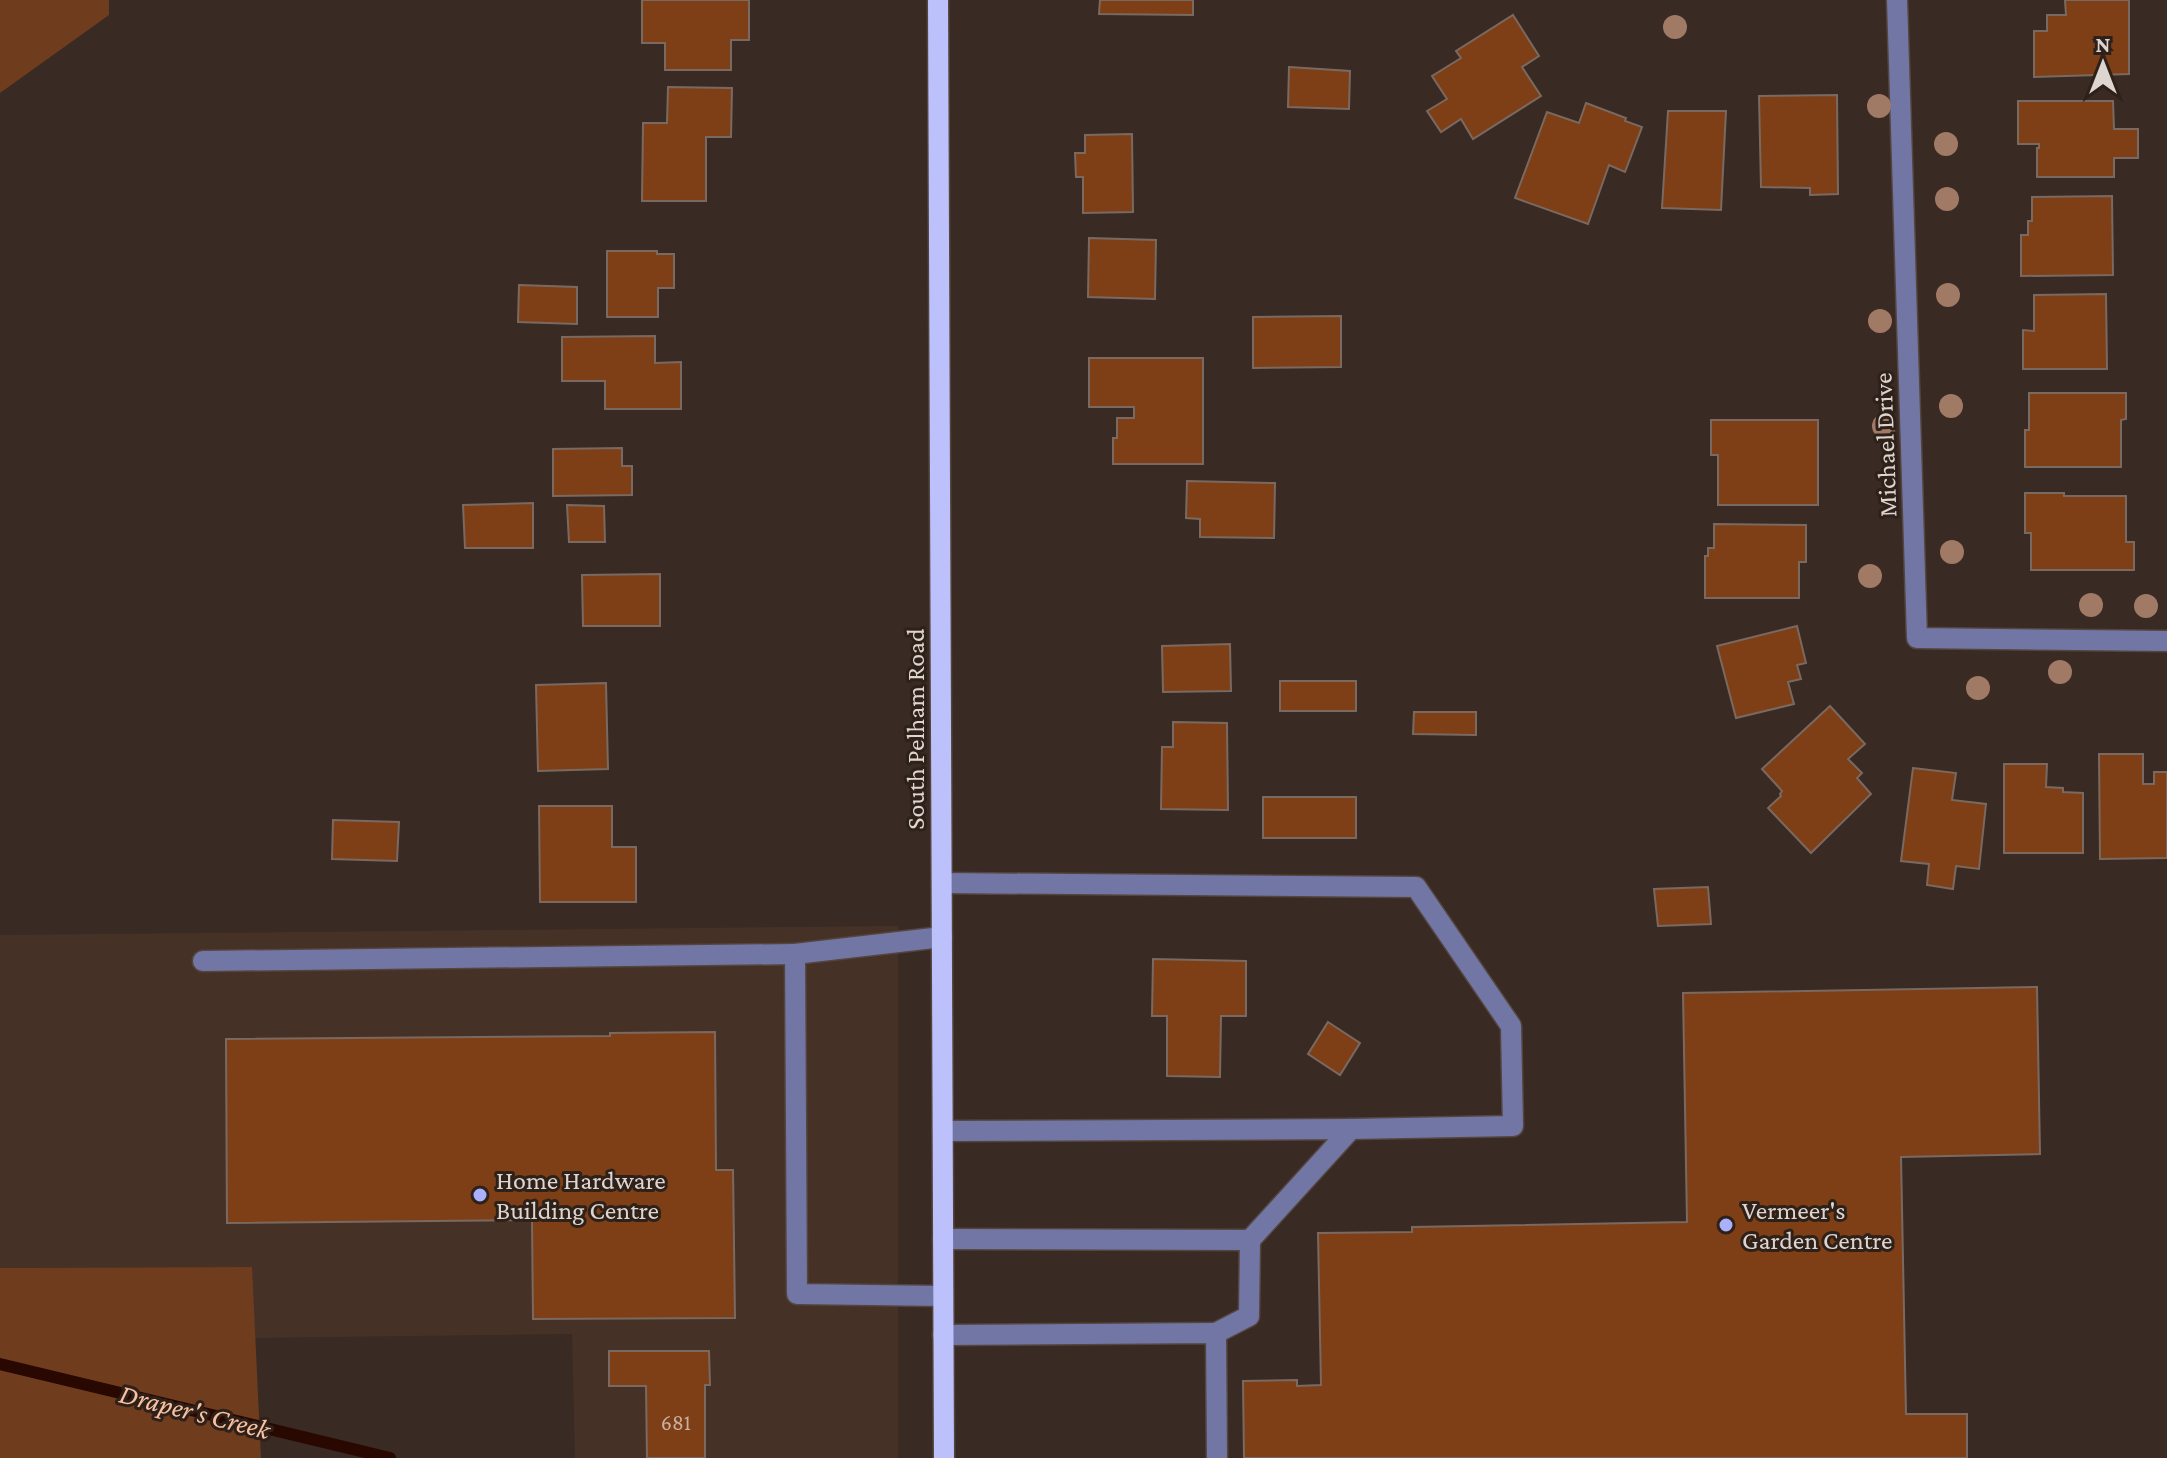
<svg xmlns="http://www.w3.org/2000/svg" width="2167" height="1458" font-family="'Crimson Pro',serif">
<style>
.built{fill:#463127}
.green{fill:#703c1e}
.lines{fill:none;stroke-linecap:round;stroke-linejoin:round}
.stream{stroke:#280800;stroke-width:12}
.building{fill:#7e3e16;stroke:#7a6960;stroke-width:2}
.minor-casing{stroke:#54453f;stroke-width:23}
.major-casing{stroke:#54453f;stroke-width:23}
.minor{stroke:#7276a5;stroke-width:20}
.major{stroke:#bcc1fc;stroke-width:20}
.tree{fill:#a17a66}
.poi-dot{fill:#aab0fb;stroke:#2e2119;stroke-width:3}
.labels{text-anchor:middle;stroke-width:6;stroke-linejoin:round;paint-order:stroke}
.number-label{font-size:22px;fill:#c7afa2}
.street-label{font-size:26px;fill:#dfd5d0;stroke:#2e2119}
.poi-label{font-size:26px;fill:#dfd5d0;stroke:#2e2119;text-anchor:start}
.water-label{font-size:28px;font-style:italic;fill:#fac0a1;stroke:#2e2119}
</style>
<rect width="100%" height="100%" fill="#392a23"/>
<polygon class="built" points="898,926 898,1458 575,1458 572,1334 255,1338 251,1267 0,1268 0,935"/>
<g class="green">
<polygon points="0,0 109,0 109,15 0,93"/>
<polygon points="252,1267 261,1458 0,1458 0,1268"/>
</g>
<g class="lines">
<polyline class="stream" points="0,1364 390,1458"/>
</g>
<g class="building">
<polygon points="642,0 749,0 749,40 731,40 731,70 665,70 665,43 642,43"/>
<polygon points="1100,0 1193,0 1193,15 1099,14"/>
<polygon points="2065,0 2129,0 2129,74 2034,77 2034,31 2047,31 2047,15 2066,15"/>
<polygon points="1513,15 1539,56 1522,67 1541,96 1473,139 1461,119 1441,132 1427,111 1447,99 1432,76 1461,58 1456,51"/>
<polygon points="1289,67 1350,71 1349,109 1288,107"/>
<polygon points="668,87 732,88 731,137 706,137 706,201 642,201 643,123 667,123"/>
<polygon points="1837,95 1838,194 1810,195 1810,188 1761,187 1759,96"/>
<polygon points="2018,101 2113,101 2114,129 2138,129 2138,158 2114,158 2114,177 2037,177 2037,148 2039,148 2039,144 2018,144"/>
<polygon points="1586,103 1626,118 1625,121 1642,127 1625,172 1609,165 1588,224 1515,198 1547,112 1579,123"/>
<polygon points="1668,111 1726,111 1721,210 1662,208"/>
<polygon points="1132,134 1133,212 1083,213 1083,177 1076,177 1075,153 1085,153 1085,135"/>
<polygon points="2112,196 2113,275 2021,276 2021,235 2028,235 2028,221 2032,221 2032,197"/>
<polygon points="1089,238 1156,240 1155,299 1088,297"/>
<polygon points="607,251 657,251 657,254 674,254 674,288 658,288 658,317 607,317"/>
<polygon points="519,285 577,287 577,324 518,322"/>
<polygon points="2106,294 2107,369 2023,369 2023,330 2034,331 2034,295"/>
<polygon points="1341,316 1341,367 1253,368 1253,317"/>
<polygon points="655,336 655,363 681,362 681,409 605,409 605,381 562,381 562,337"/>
<polygon points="1089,358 1203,358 1203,464 1113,464 1113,438 1117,438 1117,418 1134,418 1134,407 1089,407"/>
<polygon points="2029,393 2126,393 2126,419 2121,420 2121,467 2025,467 2025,430 2029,430"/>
<polygon points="1711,420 1818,420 1818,505 1718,505 1718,455 1711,455"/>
<polygon points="622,448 622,466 632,466 632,495 553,496 553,449"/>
<polygon points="1187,481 1275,483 1274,538 1200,537 1200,519 1186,518"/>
<polygon points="2025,493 2064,493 2064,496 2126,496 2126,542 2134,542 2134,570 2031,570 2031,533 2025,533"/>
<polygon points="533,503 533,548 465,548 463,505"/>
<polygon points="567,505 604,506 605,542 569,542"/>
<polygon points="1714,524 1806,525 1806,562 1799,562 1799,598 1705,598 1705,556 1708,556 1708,548 1714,548"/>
<polygon points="660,574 660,626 583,626 582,575"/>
<polygon points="1797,626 1806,663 1797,665 1801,679 1788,682 1794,704 1736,718 1717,646"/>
<polygon points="1230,644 1231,691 1163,692 1162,646"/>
<rect x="1280" y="681" width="76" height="30"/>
<polygon points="606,683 608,769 538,771 536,685"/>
<polygon points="1830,706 1865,744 1848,759 1862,773 1857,778 1871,794 1811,853 1768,808 1781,796 1780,794 1782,791 1762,769"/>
<polygon points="1414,712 1476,712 1476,735 1413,734"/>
<polygon points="1173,722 1227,723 1228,810 1161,809 1162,747 1173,747"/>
<polygon points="2099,754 2143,754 2143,784 2154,784 2154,772 2167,772 2167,858 2100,859"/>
<polygon points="2004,764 2047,764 2046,787 2063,788 2063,792 2083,793 2083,853 2004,853"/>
<polygon points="1913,768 1956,773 1952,800 1986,804 1979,869 1956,866 1953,889 1927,885 1929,864 1901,861"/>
<rect x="1263" y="797" width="93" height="41"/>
<polygon points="539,806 612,806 612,847 636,847 636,902 540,902"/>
<polygon points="333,820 399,822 397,861 332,859"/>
<polygon points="1708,887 1711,924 1658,926 1654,889"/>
<polygon points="1153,959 1246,961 1246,1016 1221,1016 1220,1077 1167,1076 1167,1016 1152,1016"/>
<polygon points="2037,987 2040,1154 1901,1157 1906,1414 1967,1414 1967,1458 1244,1458 1243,1381 1297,1380 1297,1386 1321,1385 1318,1233 1412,1232 1412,1227 1687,1222 1683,993"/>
<polygon points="1328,1022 1360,1043 1340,1075 1308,1054"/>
<polygon points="715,1032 716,1170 733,1170 735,1318 533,1319 532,1220 227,1223 226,1039 610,1036 610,1033"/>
<polygon points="609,1351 709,1351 710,1385 705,1385 705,1458 647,1458 646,1386 609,1386"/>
</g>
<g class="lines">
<defs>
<g id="minor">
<polyline points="1897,0 1917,638 2167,641"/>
<polyline points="942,883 1416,887 1511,1026 1513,1126 1351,1129"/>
<polyline points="942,937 795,954 797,1294 943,1296"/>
<polyline points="203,961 795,954"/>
<polyline points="943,1131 1351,1129 1250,1240"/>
<polyline points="943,1239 1250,1240 1249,1316 1216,1333"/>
<polyline points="943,1335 1216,1333 1217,1458"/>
</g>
<polyline id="major" points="938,0 944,1458"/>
</defs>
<use href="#minor" class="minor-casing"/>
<use href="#major" class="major-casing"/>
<use href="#minor" class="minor"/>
<use href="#major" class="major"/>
</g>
<g class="tree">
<circle cx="1675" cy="27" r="12"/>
<circle cx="1879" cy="106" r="12"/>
<circle cx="1946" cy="144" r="12"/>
<circle cx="1947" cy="199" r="12"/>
<circle cx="1948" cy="295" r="12"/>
<circle cx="1880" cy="321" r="12"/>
<circle cx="1951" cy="406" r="12"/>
<circle cx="1884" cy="426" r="12"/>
<circle cx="1952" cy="552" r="12"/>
<circle cx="1870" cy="576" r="12"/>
<circle cx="2091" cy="605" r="12"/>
<circle cx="2146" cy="606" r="12"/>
<circle cx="2060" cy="672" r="12"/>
<circle cx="1978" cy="688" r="12"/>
</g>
<g class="poi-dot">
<circle cx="480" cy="1195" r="8"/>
<circle cx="1726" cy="1225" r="8"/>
</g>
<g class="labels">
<g class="number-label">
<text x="676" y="1430">681</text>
</g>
<g class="street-label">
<text transform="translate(1885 445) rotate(-92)" y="9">Michael Drive</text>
<text transform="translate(915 729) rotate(-90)" y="9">South Pelham Road</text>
</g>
<g class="poi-label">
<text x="496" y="1189">Home Hardware<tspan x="496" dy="30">Building Centre</tspan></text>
<text x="1742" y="1219">Vermeer's<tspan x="1742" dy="30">Garden Centre</tspan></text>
</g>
<g class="water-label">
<text transform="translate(195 1411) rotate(14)" y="10">Draper's Creek</text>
</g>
</g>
<g transform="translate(2103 64)" stroke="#2e2119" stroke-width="6" paint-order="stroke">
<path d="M0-6L14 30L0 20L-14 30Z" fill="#dfd5d0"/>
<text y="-12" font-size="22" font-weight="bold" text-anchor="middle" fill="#dfd5d0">N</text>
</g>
</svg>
